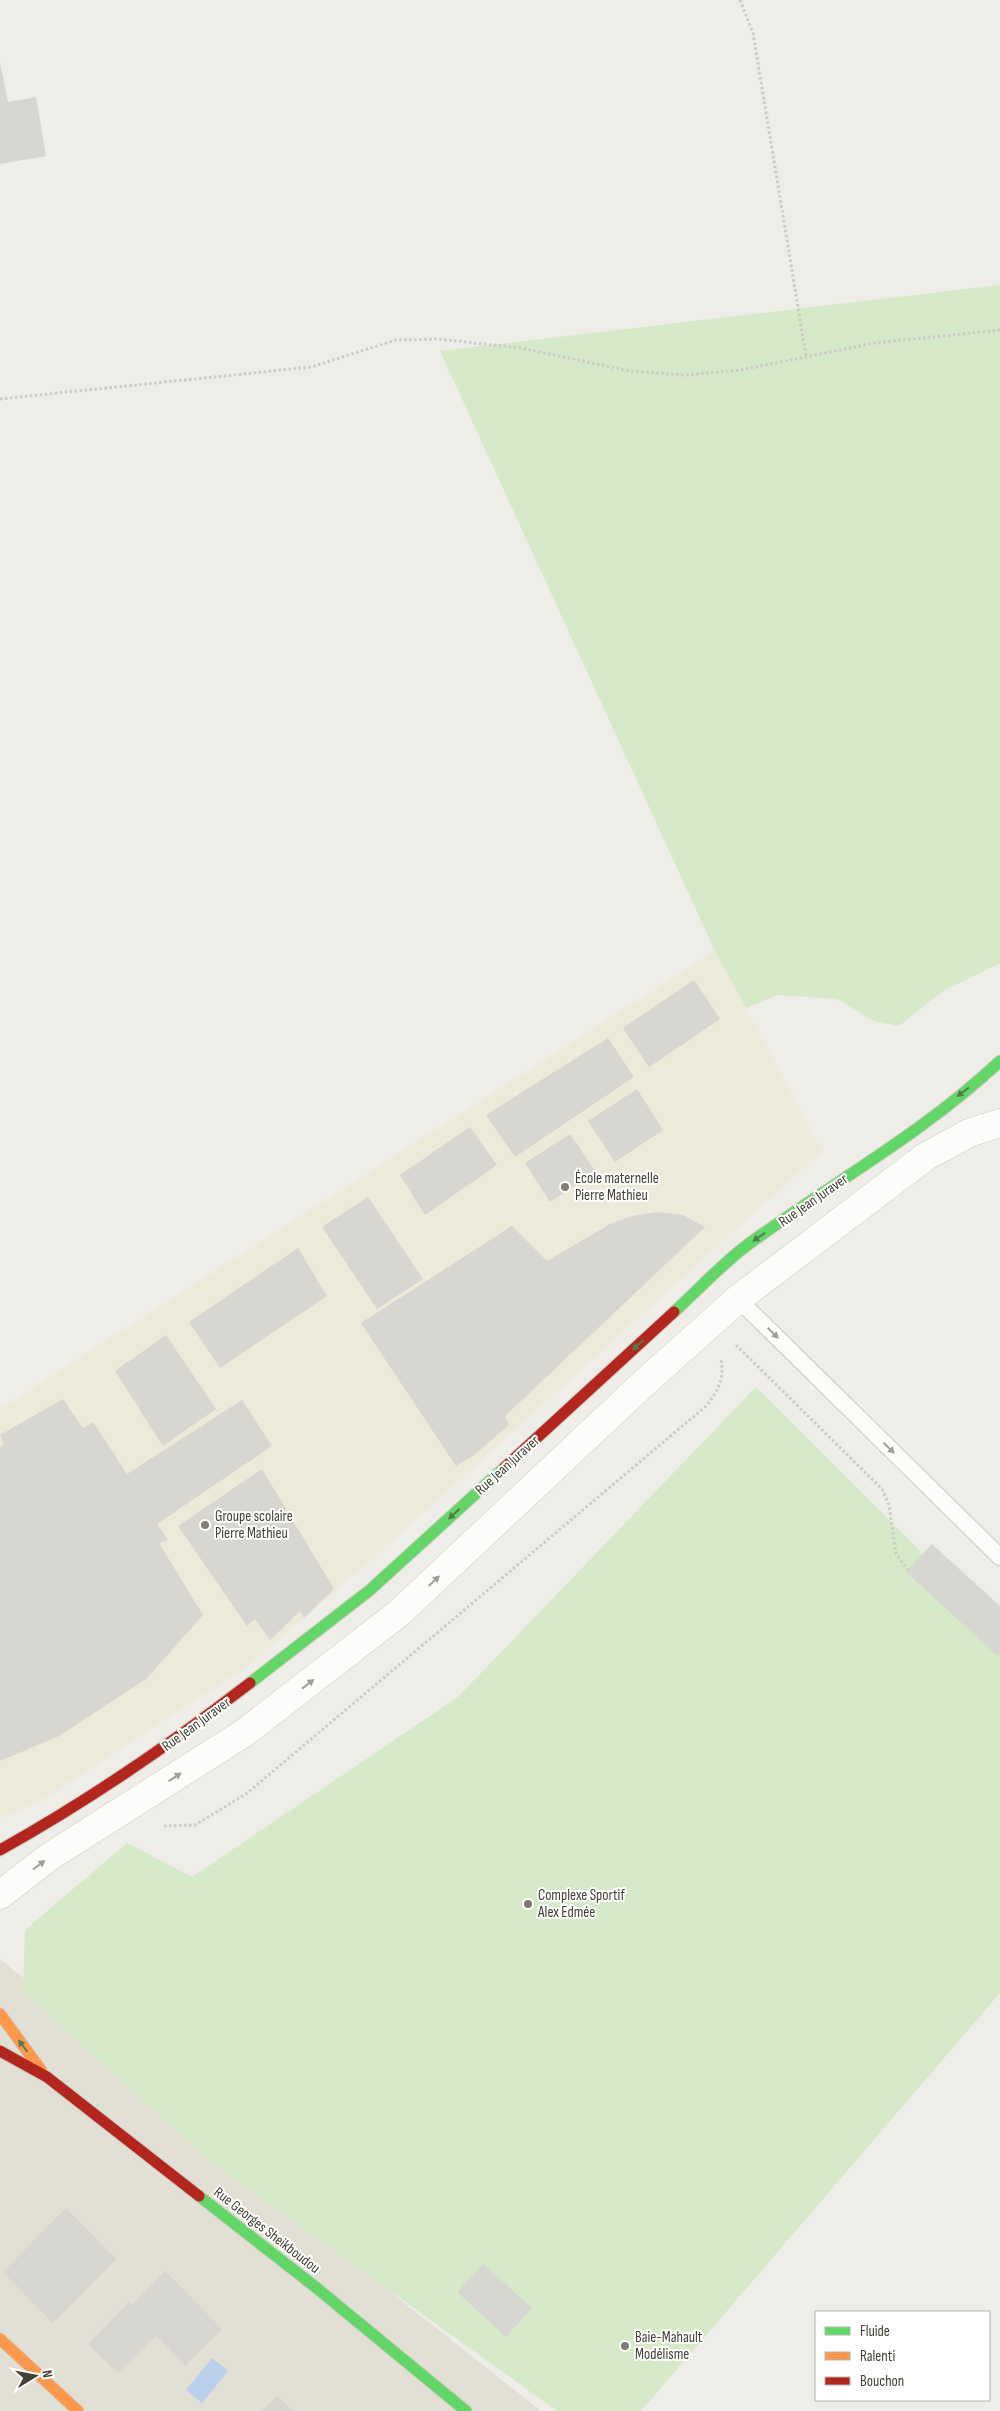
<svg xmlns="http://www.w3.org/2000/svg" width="1000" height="2411" font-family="'Sofia Sans Condensed',sans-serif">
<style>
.residential{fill:#e2e0d4}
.education{fill:#ecead9}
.green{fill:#d6e9c8}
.water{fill:#b9cfeb}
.building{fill:#d8d6d0}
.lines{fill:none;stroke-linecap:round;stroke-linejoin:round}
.lane-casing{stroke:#cccbc5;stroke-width:18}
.street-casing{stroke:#cccbc5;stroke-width:29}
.fast-casing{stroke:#cdccbe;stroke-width:13}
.slow-casing{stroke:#cdccbe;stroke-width:13}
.jam-casing{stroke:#cdccbe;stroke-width:13}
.path{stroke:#cccbc6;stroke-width:3;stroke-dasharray:2.5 2.5;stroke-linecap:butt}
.lane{stroke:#fcfcfb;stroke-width:16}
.street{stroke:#fcfcfb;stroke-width:28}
.fast{stroke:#63d668;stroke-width:11}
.slow{stroke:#ff974d;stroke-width:11}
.jam{stroke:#b3261e;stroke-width:11}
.oneway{fill:#507c49}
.oneway2{fill:#a09e98}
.poi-dot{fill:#7f7d73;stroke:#fff;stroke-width:2}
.labels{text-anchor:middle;stroke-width:4;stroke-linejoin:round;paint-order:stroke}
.poi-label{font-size:15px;fill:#434034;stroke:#fff;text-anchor:start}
.street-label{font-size:15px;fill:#434034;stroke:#fff}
</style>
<rect width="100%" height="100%" fill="#eeede7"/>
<polygon class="residential" points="0,1959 26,1980 177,2123 541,2411 0,2411"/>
<polygon class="education" points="715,951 822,1151 371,1560 246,1667 40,1801 0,1818 0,1409"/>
<g class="green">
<polygon points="1000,285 1000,963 941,992 899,1026 874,1021 837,999 777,995 746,1008 715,951 440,351"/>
<polygon points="756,1387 1000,1631 1000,1993 641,2411 557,2411 211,2162 23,1992 25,1930 127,1843 192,1877 458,1697"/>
</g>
<polygon class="water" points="212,2358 228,2371 202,2403 186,2390"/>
<g class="building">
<polygon points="0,62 8,102 36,97 46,156 0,164"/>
<polygon points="694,980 720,1019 649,1067 623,1028"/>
<polygon points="608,1038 634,1077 515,1157 486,1115"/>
<polygon points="637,1089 663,1130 615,1162 588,1121"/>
<polygon points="470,1127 497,1165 425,1215 400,1175"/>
<polygon points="570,1134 596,1172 550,1202 525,1163"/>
<polygon points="368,1197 423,1279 377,1309 322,1227"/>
<polygon points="658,1212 683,1215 705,1227 505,1416 509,1425 473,1456 456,1466 361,1323 512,1226 547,1261 610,1224 632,1216"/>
<polygon points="298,1248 327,1296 220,1368 189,1322"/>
<polygon points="166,1335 216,1409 163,1446 115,1371"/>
<polygon points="63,1399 83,1428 93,1422 127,1474 242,1400 272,1446 157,1524 168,1540 159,1543 203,1615 146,1679 59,1736 0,1761 0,1447 4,1444 0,1435"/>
<polygon points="262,1469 334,1589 304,1618 300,1611 270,1640 255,1619 247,1626 178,1526"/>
<polygon points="932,1544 1000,1606 1000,1654 998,1656 906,1572"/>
<polygon points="66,2208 116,2259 53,2323 3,2272"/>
<polygon points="483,2264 532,2308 506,2337 457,2292"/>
<polygon points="165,2271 222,2329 185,2366 156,2336 118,2373 88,2344 129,2302 132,2304"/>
<polygon points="277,2396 293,2411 262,2411"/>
</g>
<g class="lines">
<defs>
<polyline id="lane" points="738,1299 1000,1557"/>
<polyline id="street" points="0,1895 49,1857 244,1733 399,1613 644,1383 738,1299 925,1157 969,1133 1000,1123"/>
<g id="fast">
<path d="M674,1312C698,1290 721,1265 746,1246C830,1184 924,1133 1000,1061"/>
<polyline points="250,1683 370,1590 504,1468"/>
<polyline points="199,2196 313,2285 466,2411"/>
</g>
<g id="slow">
<polyline points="0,2014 41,2070"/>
<polyline points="0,2339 78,2411"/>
</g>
<g id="jam">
<polyline points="504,1468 674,1312"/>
<path d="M0,1850C88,1801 171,1744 250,1683"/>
<polyline points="0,2051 47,2077 199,2196"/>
</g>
</defs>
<use href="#lane" class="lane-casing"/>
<use href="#street" class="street-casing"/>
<use href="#fast" class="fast-casing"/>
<use href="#slow" class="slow-casing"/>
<use href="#jam" class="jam-casing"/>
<g class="path">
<polyline points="740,0 753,33 806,356"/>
<polyline points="0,399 311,367 396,340 438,339 521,348 630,371 685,375 741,370 875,343 1000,330"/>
<polyline points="736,1345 882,1489 889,1505 896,1554 908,1570"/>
<path d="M164,1826L195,1825L246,1794L705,1407C717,1393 725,1379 721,1360"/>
</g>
<use href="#lane" class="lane"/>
<use href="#street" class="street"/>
<use href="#fast" class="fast"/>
<use href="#slow" class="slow"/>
<use href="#jam" class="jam"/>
</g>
<defs><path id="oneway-solid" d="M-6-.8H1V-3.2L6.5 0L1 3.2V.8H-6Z" transform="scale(1.25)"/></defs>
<g class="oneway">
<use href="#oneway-solid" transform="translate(963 1092) rotate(143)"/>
<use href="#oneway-solid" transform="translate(759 1237) rotate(145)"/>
<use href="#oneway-solid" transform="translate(638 1345) rotate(138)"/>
<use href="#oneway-solid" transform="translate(454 1514) rotate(138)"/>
<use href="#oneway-solid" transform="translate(23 2046) rotate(-127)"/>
</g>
<g class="oneway2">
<use href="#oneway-solid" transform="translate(773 1333) rotate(44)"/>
<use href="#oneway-solid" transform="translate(889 1448) rotate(44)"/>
<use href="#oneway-solid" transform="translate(434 1581) rotate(-43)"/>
<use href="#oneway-solid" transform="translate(308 1684) rotate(-38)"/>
<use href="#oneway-solid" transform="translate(175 1777) rotate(-33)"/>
<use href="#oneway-solid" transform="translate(39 1865) rotate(-37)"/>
</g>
<g class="poi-dot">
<circle cx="565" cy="1187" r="5"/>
<circle cx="205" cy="1525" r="5"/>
<circle cx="528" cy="1904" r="5"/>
<circle cx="625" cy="2346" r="5"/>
</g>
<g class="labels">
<g class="poi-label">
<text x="575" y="1183">École maternelle<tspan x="575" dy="17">Pierre Mathieu</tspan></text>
<text x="215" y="1521">Groupe scolaire<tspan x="215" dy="17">Pierre Mathieu</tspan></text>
<text x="538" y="1900">Complexe Sportif<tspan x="538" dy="17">Alex Edmée</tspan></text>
<text x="635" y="2342">Baie-Mahault<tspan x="635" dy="17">Modélisme</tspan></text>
</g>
<g class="street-label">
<text transform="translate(813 1200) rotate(-35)" y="5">Rue Jean Juraver</text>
<text transform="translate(507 1465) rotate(-42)" y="5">Rue Jean Juraver</text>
<text transform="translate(196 1724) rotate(-36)" y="5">Rue Jean Juraver</text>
<text transform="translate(267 2230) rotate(38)" y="5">Rue Georges Sheikboudou</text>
</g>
</g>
<rect x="815" y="2311" width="175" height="90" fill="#ffffff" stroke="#b4b3ae"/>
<rect x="825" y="2327" width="25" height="8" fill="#63d668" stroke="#b4b3ae"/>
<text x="860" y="2336" font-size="15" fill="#434034">Fluide</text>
<rect x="825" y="2352" width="25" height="8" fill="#ff974d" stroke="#b4b3ae"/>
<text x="860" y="2361" font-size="15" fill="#434034">Ralenti</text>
<rect x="825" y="2377" width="25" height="8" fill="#b3261e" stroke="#b4b3ae"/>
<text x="860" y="2386" font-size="15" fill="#434034">Bouchon</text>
<g transform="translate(35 2376) rotate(80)" stroke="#ffffff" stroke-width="4" paint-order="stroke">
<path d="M0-4L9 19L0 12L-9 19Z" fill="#434034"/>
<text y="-8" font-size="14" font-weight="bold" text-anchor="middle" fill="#434034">N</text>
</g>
</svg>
